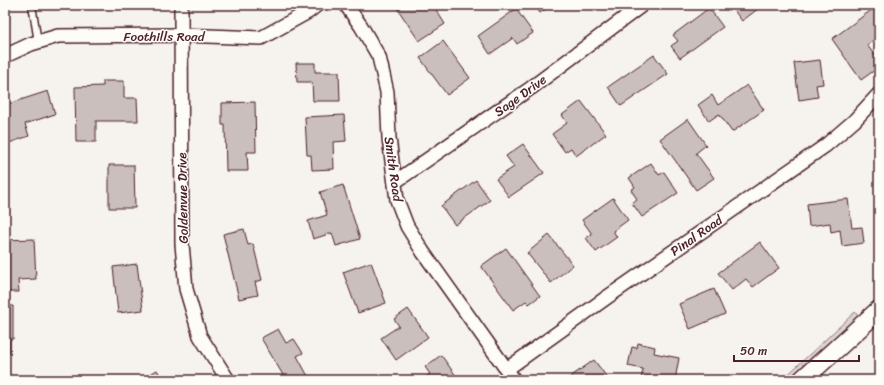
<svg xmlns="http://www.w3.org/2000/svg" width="884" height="385" font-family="Sriracha,sans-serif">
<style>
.green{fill:#dcd4d2;stroke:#937a7e}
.building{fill:#cbbfbe;stroke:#4a1f2b}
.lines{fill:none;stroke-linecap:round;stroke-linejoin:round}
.lane-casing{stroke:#4a1f2b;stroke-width:9}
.street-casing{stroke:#4a1f2b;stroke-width:16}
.secondary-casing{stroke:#4a1f2b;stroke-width:21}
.lane{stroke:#fdfcf7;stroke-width:6}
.street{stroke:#fdfcf7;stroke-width:13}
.secondary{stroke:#fdfcf7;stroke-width:18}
.labels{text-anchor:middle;stroke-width:3;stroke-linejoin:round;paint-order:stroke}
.street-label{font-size:13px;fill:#4a1f2b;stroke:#fdfcf7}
</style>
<rect width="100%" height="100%" fill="#f6f3ef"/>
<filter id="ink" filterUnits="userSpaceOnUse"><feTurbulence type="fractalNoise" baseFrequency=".025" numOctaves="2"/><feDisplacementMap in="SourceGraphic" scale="8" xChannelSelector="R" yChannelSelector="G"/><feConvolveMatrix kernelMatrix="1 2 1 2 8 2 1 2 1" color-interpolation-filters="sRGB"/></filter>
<g filter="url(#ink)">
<polygon class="green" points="855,312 859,317 791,380 782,380"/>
<g class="building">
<polygon points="395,5 433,5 445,24 419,41"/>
<polygon points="534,5 551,5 540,13"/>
<polygon points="730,5 763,5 742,21"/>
<polygon points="709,8 723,27 680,58 671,46 678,41 673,35"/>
<polygon points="874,8 879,15 879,36 867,45 879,61 879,67 861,80 832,39"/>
<polygon points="516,9 533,33 517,44 513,38 490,54 478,36"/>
<polygon points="443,41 470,78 447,95 420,58"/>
<polygon points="654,55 668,74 621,106 608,87"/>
<polygon points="820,60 823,84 816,85 818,97 799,100 794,63"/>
<polygon points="296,63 315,63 315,72 339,72 340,101 313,101 312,82 297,82"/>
<polygon points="103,81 124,81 124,98 137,98 138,121 96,121 96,142 76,142 75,87 103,86"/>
<polygon points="747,85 764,110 732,132 719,114 709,121 698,105 712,95 718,105"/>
<polygon points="48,91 55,114 25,124 29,136 9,143 5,130 5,105"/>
<polygon points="581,101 606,134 576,156 571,148 565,152 552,134 567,123 562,115"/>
<polygon points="255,102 256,152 247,152 248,171 226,171 225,125 222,125 222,103"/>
<polygon points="344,115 346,141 333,142 334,169 312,170 311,155 307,155 305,117"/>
<polygon points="688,119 706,145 696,153 714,178 696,190 660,139"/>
<polygon points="523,144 544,173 509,197 496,179 514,167 506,156"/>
<polygon points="651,163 659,175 664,172 678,193 642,217 632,203 637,199 631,190 635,187 629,178"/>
<polygon points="109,165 134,165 135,208 109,208"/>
<polygon points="476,180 490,200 455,225 441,206"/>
<polygon points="343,185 360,239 336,246 332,233 313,239 308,221 327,215 320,192"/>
<polygon points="613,198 628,220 613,231 617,237 596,252 586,238 592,234 582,220"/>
<polygon points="848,199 852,228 862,227 864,243 842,246 840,230 831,232 830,223 809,226 807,204"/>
<polygon points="244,229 248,245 253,244 262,280 255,282 258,295 239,299 223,234"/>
<polygon points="549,235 573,265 551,283 527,253"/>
<polygon points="34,239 36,279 18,280 19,292 5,292 5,240"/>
<polygon points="760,242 779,268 753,287 746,279 732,290 718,273"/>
<polygon points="506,248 540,296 529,304 526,301 513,310 481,266"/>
<polygon points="371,262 386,303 358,313 343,272"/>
<polygon points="137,264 143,310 118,313 113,267"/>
<polygon points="714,289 725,314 690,329 679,304"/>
<polygon points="5,306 13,306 13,339 10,339 10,353 5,353"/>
<polygon points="408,309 428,337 396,360 381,338 399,326 394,319"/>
<polygon points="278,329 286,343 294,339 303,353 297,356 310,380 286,380 261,338"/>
<polygon points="638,343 655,347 654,353 679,358 675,380 641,380 643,369 628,366 632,347 637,348"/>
<polygon points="441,355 459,380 422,380 430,374 425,367"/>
<polygon points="594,360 609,380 566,380"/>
<polygon points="157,370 163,380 140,380"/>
</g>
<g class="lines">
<defs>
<polyline id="lane" points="32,5 38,42"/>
<g id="street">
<polyline points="181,5 182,244 186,289 200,336 228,380"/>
<polyline points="346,5 361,26 379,57 387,92 389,138 397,200 407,226 423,252 514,380"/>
<polyline points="5,56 31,44 58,36 181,35 261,38 308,12 317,5"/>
<polyline points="395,182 531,88 642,5"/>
<polyline points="507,369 606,298 825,146 854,121 879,94"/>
</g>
<polyline id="secondary" points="802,380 879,310"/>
</defs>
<use href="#lane" class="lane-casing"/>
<use href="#street" class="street-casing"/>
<use href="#secondary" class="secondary-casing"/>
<use href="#lane" class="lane"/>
<use href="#street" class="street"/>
<use href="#secondary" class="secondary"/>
</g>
</g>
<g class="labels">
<g class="street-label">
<text x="164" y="41">Foothills Road</text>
<text transform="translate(520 95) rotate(-36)" y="5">Sage Drive</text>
<text transform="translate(394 169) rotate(82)" y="5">Smith Road</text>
<text transform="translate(182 198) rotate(-91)" y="5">Goldenvue Drive</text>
<text transform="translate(696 235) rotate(-35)" y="5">Pinal Road</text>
</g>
</g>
<rect width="884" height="385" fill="none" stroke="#fdfcf7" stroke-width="20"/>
<rect x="10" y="10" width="864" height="365" fill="none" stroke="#4a1f2b" stroke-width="1.5" filter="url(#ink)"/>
<path d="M734 355v6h125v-6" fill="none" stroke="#4a1f2b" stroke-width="2"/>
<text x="740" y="355" font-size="12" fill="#4a1f2b" stroke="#fdfcf7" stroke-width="3" paint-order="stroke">50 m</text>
</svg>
